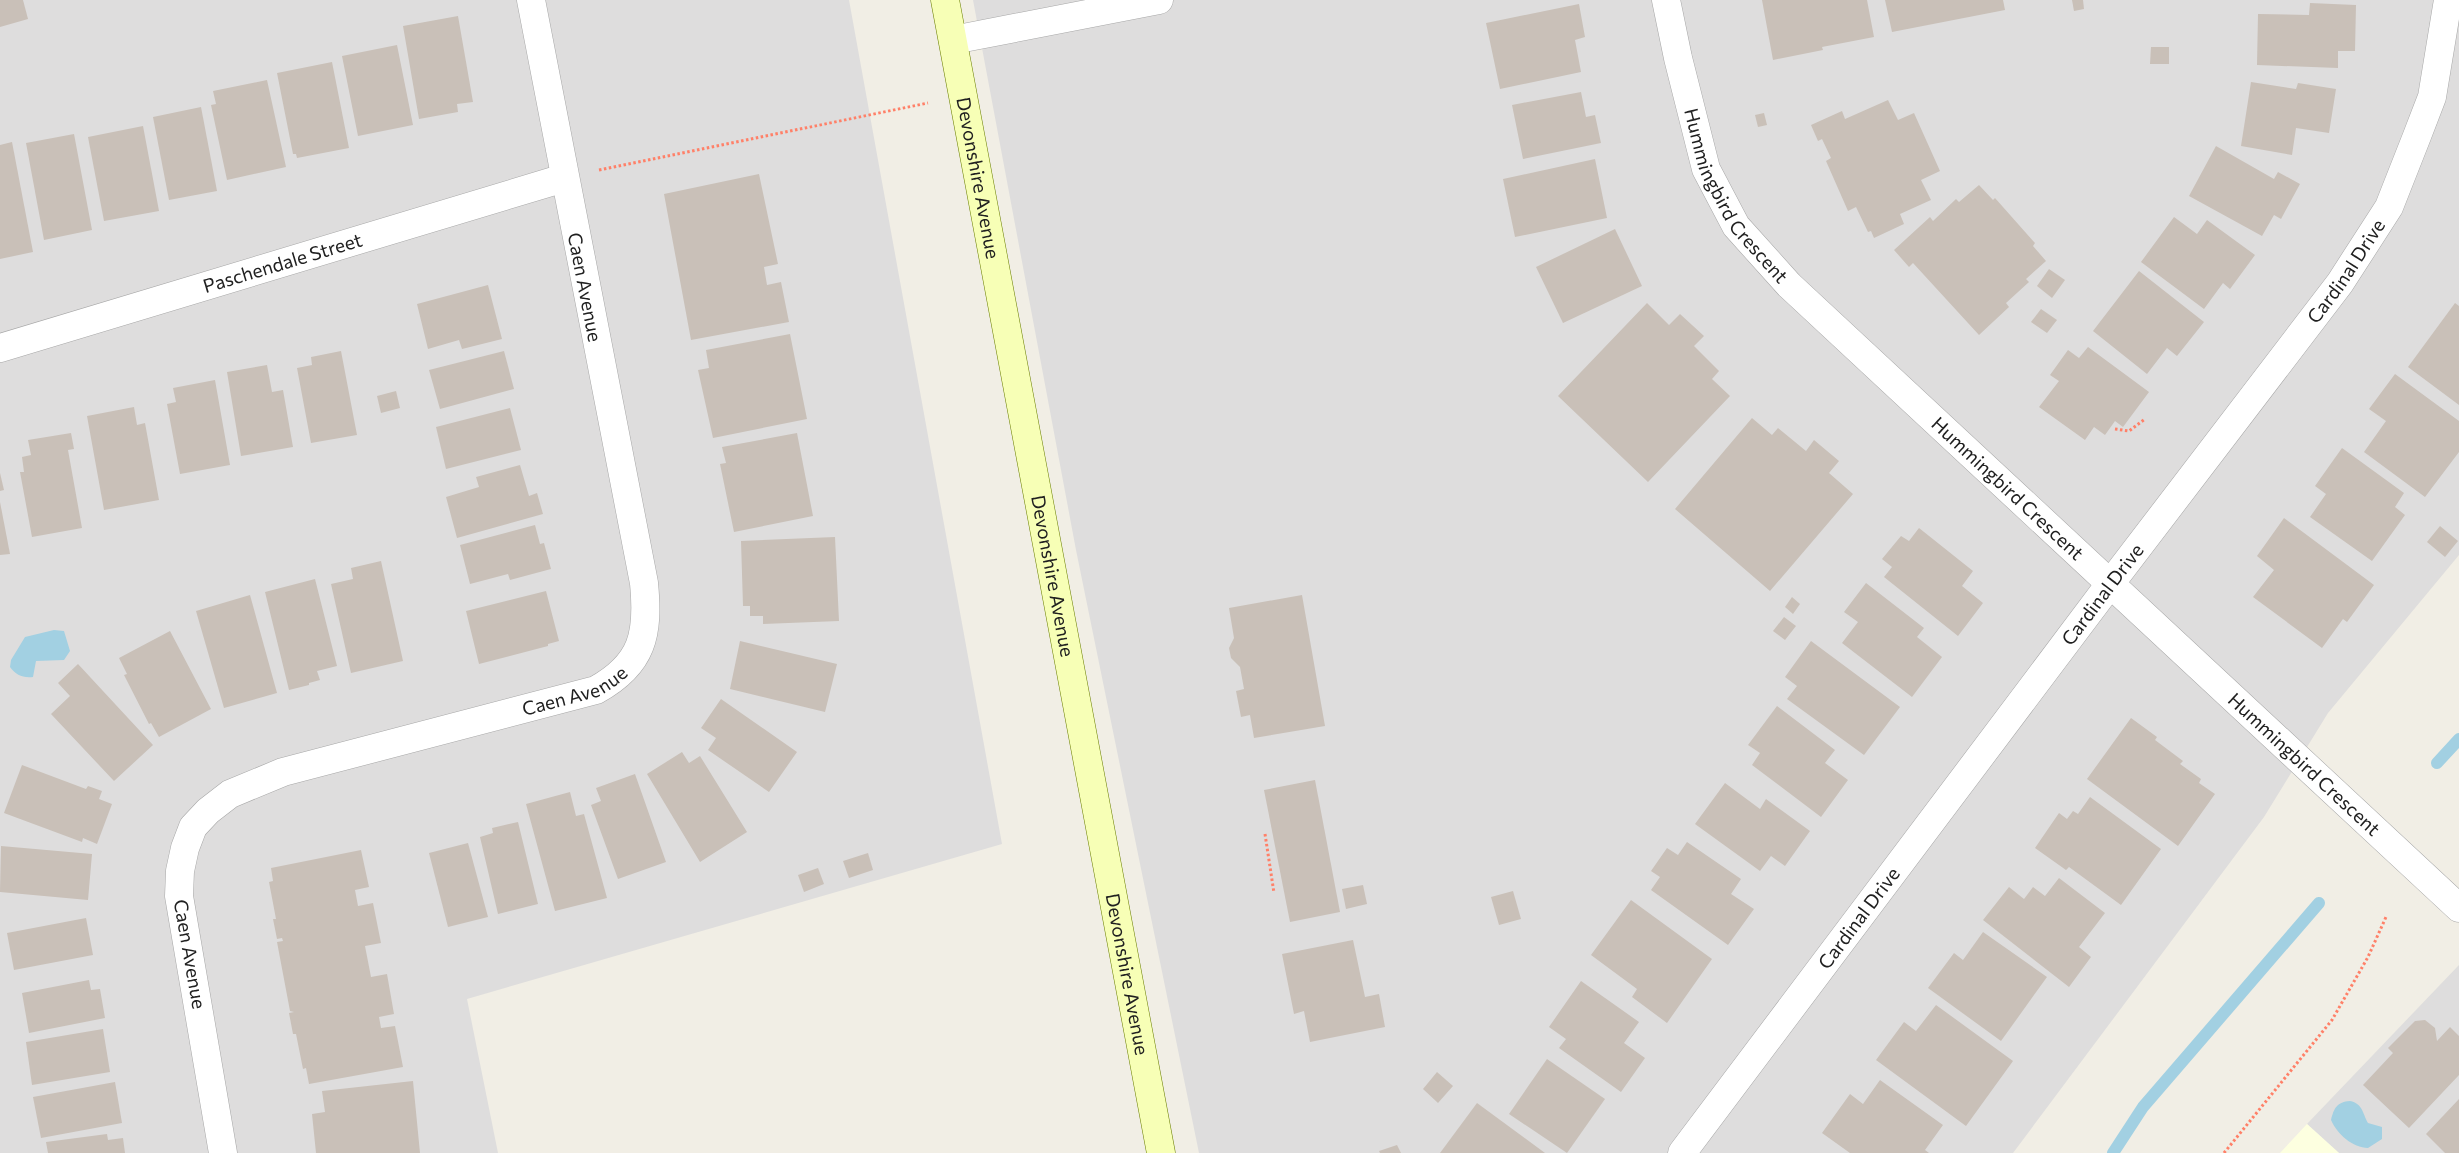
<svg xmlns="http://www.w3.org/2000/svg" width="2459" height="1153" font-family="Commissioner,sans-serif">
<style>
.residential{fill:#dedddd}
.education{fill:#fdffe0}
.water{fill:#a2d0e2}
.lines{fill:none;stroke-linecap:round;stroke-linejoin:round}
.stream{stroke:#a2d0e2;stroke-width:12}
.building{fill:#c9c0b8}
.street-casing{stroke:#a7a7a7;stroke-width:29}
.secondary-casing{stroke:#697d00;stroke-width:29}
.path{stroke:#ff8068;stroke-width:3;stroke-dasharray:2.5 2.5;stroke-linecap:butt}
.street{stroke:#fff;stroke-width:28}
.secondary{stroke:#f7ffb6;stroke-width:28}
.labels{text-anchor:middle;stroke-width:4;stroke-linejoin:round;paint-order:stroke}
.street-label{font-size:19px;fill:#202020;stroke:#fff}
</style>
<rect width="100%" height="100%" fill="#f1eee5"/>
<g class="residential">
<polygon points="0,0 849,0 1002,844 467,999 498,1153 0,1153"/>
<polygon points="973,0 2459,0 2459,555 2328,713 2264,817 2013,1153 1199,1153 1076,550"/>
<polygon points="2459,965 2459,1153 2339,1153 2307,1124"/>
</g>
<polygon class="education" points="2307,1124 2339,1153 2280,1153"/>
<g class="water">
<path d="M54,630L64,631L70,651L64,660L36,661L33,677C22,678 16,675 10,667L11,660L25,637Z"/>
<path d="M2350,1101C2363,1104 2362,1112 2368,1123L2382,1127V1139L2368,1148C2353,1148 2337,1134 2331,1120C2334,1108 2337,1102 2350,1101Z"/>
</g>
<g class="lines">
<g class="stream">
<polyline points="2437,763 2459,739"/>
<polyline points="2113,1153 2143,1107 2319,903"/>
</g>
</g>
<g class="building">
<polygon points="0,0 23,0 28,19 0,27"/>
<polygon points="1762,0 1867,0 1874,37 1822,47 1823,50 1773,60"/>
<polygon points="1885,0 2003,0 2005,10 1892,32"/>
<polygon points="2072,0 2083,0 2084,9 2074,11"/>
<polygon points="2310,3 2356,5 2355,51 2338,51 2338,68 2257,65 2258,14 2309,15"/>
<polygon points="1579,4 1585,37 1575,40 1581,72 1500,89 1486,23"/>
<polygon points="458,16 473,102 457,104 458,112 419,119 403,26"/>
<polygon points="397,45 413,125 358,136 342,56"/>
<polygon points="2151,47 2169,47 2169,64 2150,64"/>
<polygon points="332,62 349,148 297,158 296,154 293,154 277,73"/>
<polygon points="267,80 286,167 227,180 211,105 216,104 213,91"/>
<polygon points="2251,82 2296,89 2298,83 2336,89 2329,133 2296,128 2292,155 2241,146"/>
<polygon points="1581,92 1586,117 1595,115 1601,143 1523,159 1512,105"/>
<polygon points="1888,100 1898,120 1914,113 1940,171 1921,180 1931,200 1900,214 1904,224 1874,238 1871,231 1868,232 1856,207 1848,211 1826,161 1831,158 1822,139 1818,141 1811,125 1842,111 1845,119"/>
<polygon points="201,107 217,191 169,200 153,117"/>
<polygon points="1764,113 1767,125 1758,127 1755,115"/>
<polygon points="143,126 159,211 104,221 88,137"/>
<polygon points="74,134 92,230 44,240 26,143"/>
<polygon points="12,142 33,252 0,259 0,145"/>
<polygon points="2216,146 2274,179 2278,172 2300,184 2281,219 2274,215 2262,236 2189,196"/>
<polygon points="1595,159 1607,218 1515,237 1503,179"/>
<polygon points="759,174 778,264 764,267 767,285 781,282 789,322 691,340 664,194"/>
<polygon points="1979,185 1993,200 1995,198 2035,243 2033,246 2046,261 2026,279 2029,282 2006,303 2009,307 1979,335 1913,263 1909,267 1894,250 1930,217 1933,221 1956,199 1959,202"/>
<polygon points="2174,217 2197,234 2207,220 2255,255 2230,289 2223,283 2204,309 2141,262"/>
<polygon points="1615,229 1642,286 1563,323 1536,267"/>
<polygon points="2049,269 2065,280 2052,298 2037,286"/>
<polygon points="2139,271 2204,322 2177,356 2167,348 2147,374 2093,331"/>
<polygon points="488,285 502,339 462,349 459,340 428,349 417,304"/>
<polygon points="1647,303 1669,325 1680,314 1704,336 1694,346 1719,371 1712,379 1730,396 1648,482 1558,396"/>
<polygon points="2455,303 2459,306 2459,405 2408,367"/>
<polygon points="2041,309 2057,320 2047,333 2031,322"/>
<polygon points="790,334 807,419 713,438 698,370 709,368 706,350"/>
<polygon points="2088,347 2149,392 2123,427 2115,421 2105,435 2094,427 2085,440 2039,407 2059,381 2050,375 2068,350 2079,358"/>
<polygon points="341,351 357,435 311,443 297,368 312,365 311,357"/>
<polygon points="504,351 514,389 440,409 429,370"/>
<polygon points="267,365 272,392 283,390 293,447 241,456 227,372"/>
<polygon points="2395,374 2459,421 2459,452 2425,497 2364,452 2386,421 2369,409"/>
<polygon points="215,380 230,465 180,474 167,404 176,402 173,388"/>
<polygon points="396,391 400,408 381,413 377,396"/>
<polygon points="134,407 137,425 145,423 159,500 104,510 87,416"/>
<polygon points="510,408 521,450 446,469 436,427"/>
<polygon points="1752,418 1772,435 1778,428 1806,451 1814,440 1839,461 1829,473 1853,494 1770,591 1675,509"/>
<polygon points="71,433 74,449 68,450 82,528 32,537 20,472 24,472 22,457 31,455 28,440"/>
<polygon points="797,433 813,516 734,532 720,464 726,463 722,447"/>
<polygon points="2342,448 2404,493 2395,507 2405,515 2372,561 2310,517 2326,494 2315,486"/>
<polygon points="520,465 529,496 537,493 543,514 457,538 446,497 479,487 476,477"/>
<polygon points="0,473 4,490 0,491"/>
<polygon points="0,502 10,554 0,555"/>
<polygon points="2284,518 2374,585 2347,622 2343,619 2322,648 2253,597 2274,570 2257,556"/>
<polygon points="535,525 540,544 544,543 551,569 510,580 508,574 470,584 460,545"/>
<polygon points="2440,526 2458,541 2445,557 2427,542"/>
<polygon points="1919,528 1973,571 1962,586 1983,603 1958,636 1884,577 1892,567 1882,559 1901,536 1909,541"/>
<polygon points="835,537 839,621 763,624 763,616 750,616 750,606 743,606 741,541"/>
<polygon points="381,561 403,661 351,673 331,584 353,579 351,568"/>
<polygon points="315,579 337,666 317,671 320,680 309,683 309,685 289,690 265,592"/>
<polygon points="1866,583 1924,628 1917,637 1942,657 1912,697 1842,643 1858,622 1844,612"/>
<polygon points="546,591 559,641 548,644 548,646 479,664 466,611"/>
<polygon points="250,595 277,693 224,708 196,611"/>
<polygon points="1302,595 1325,726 1254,738 1250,715 1241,717 1236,691 1244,689 1240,667 1231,658 1229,648 1234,638 1229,608"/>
<polygon points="1792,597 1800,604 1793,614 1785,607"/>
<polygon points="1784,617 1796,626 1785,640 1773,631"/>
<polygon points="170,631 211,709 159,737 151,723 149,724 124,675 127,674 119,658"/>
<polygon points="740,641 837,664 825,712 730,689"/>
<polygon points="1811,641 1900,707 1864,755 1787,699 1797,686 1785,677"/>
<polygon points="78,664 153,745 114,781 51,714 70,696 58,683"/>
<polygon points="721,699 797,752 769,792 708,750 716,738 701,728"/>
<polygon points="1777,706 1835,750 1825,763 1848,780 1821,817 1752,765 1760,753 1748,745"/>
<polygon points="2131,718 2157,737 2155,740 2183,761 2180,764 2201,779 2199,783 2215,794 2178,846 2087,779"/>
<polygon points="682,752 689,763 700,756 747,832 700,862 647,774"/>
<polygon points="22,765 86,789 88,786 102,791 99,799 112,804 97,844 83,838 82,842 4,813"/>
<polygon points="635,774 666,862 618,879 591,805 601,801 596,788"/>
<polygon points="1315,780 1340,912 1290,922 1264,790"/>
<polygon points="1725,783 1760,809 1766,799 1810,831 1785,866 1771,856 1760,871 1695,824"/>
<polygon points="570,792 576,816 584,814 607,898 555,911 526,804"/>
<polygon points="2090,797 2161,849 2121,905 2069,867 2066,870 2035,848 2059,813 2067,819 2073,811 2078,814"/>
<polygon points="518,822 538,904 498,914 480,837 493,833 492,828"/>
<polygon points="1687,842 1741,879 1731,894 1754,909 1728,945 1651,890 1660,877 1651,871 1667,848 1678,855"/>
<polygon points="468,843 488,917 448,927 429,853"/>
<polygon points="1,846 92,854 88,900 0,892"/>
<polygon points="361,850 369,887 355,890 358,906 373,903 381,943 365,946 371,977 387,974 394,1014 379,1017 381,1028 395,1026 403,1067 309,1084 306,1068 303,1069 296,1034 293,1034 289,1013 294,1012 290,1011 277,942 283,941 282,938 277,939 273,919 276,919 269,882 273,881 271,868"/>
<polygon points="868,853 873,870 849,878 843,861"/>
<polygon points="818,868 824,884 804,892 798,875"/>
<polygon points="2059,878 2105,913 2079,947 2091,957 2069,987 1983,920 2009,887 2024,899 2033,887 2045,896"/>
<polygon points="1363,885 1367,904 1346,909 1342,889"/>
<polygon points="1513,891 1521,919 1499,925 1491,897"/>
<polygon points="1631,900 1712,959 1667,1023 1632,997 1637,989 1591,955"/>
<polygon points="86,918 93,955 14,970 7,933"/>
<polygon points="1983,932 2047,977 2001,1041 1928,988 1954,953 1963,960"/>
<polygon points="1353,940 1365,997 1379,994 1385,1027 1310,1042 1304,1011 1294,1014 1282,954"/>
<polygon points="89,980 91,990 100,989 105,1018 29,1033 22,993"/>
<polygon points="1581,981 1639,1022 1624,1043 1645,1058 1621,1092 1559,1048 1566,1039 1549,1027"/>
<polygon points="1936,1005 2013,1061 1966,1126 1876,1060 1904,1022 1916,1031"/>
<polygon points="2425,1020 2435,1028 2437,1041 2450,1027 2459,1036 2459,1075 2409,1128 2363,1085 2393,1053 2388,1048 2415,1021"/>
<polygon points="103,1029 110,1072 32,1085 26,1042"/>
<polygon points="1547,1059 1605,1099 1567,1153 1509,1114"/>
<polygon points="1437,1072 1453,1086 1438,1103 1423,1089"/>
<polygon points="1880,1080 1943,1125 1925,1150 1929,1153 1850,1153 1822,1133 1850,1094 1863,1104"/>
<polygon points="413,1081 420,1153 316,1153 312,1114 325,1112 322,1091"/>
<polygon points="115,1082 122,1123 41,1138 33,1097"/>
<polygon points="2459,1099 2459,1153 2445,1153 2426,1134"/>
<polygon points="1477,1103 1545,1153 1440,1153"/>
<polygon points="107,1134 108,1140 123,1138 125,1153 48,1153 46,1142"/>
<polygon points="1397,1145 1401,1153 1380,1153 1379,1151"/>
</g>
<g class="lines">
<defs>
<g id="street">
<path id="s1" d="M1666,0L1678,58L1706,169L1736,226L1789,285L2459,908"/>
<polyline points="953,40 1159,0"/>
<path id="s2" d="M0,348L564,178"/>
<path id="s3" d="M223,1153L179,896L180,871L185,848L193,827L208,811L230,794L283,772L596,690C643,664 649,634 644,583L531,0"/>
<path id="s4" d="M1682,1153L2110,584L2340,283L2389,207L2417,136L2432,97L2448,0"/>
</g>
<g id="secondary">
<path id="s5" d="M945,0L1161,1153"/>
</g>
</defs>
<use href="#street" class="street-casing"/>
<use href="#secondary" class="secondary-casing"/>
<g class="path">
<polyline points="599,170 928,103"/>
<polyline points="2115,429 2129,431 2145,419"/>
<polyline points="1265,834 1274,893"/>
<polyline points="2224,1153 2332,1020 2368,957 2386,917"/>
</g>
<use href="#street" class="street"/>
<use href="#secondary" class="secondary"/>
</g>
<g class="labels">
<g class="street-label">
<text dy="7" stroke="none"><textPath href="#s5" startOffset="181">Devonshire Avenue</textPath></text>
<text dy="7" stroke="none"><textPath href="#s1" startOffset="211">Hummingbird Crescent</textPath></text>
<text dy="7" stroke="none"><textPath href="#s2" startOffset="295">Paschendale Street</textPath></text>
<text dy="7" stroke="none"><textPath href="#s4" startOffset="1104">Cardinal Drive</textPath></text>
<text transform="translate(585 287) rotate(79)" y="7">Caen Avenue</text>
<text dy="7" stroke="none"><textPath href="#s1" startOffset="616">Hummingbird Crescent</textPath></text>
<text dy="7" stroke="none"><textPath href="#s5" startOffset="586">Devonshire Avenue</textPath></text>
<text dy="7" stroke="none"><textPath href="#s4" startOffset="699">Cardinal Drive</textPath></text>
<text dy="7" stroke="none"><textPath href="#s3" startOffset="742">Caen Avenue</textPath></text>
<text dy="7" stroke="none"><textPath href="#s1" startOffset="1021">Hummingbird Crescent</textPath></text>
<text dy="7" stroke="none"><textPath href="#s4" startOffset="294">Cardinal Drive</textPath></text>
<text transform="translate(190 954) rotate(80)" y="7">Caen Avenue</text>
<text dy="7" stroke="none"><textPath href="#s5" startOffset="991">Devonshire Avenue</textPath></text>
</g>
</g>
</svg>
